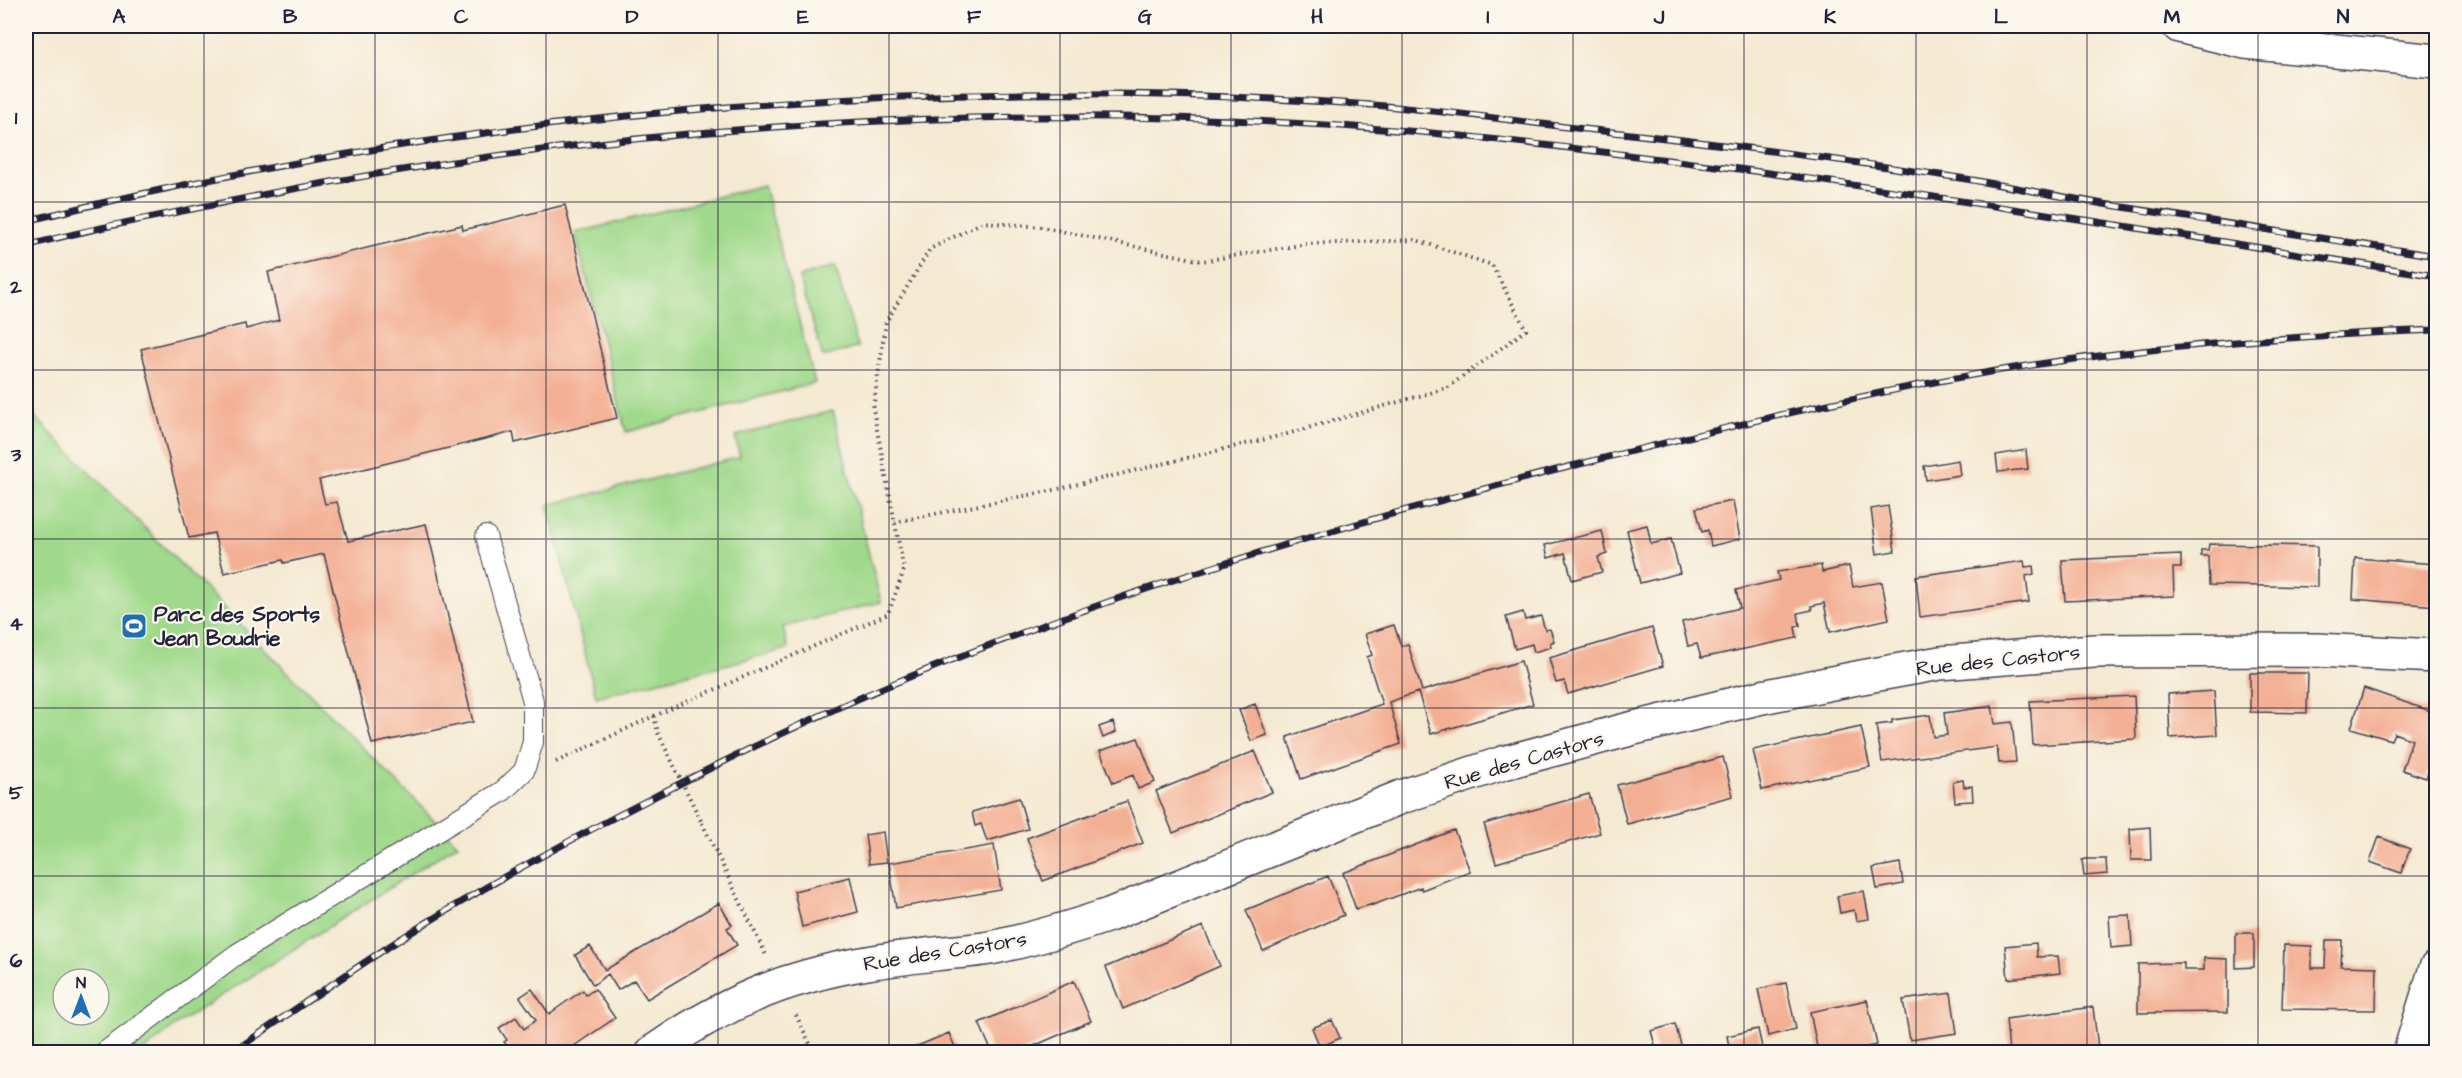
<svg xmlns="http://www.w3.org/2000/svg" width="2462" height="1078" font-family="'Architects Daughter',sans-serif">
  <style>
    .green { fill: #a0d98b; stroke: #617e63; stroke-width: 1.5; fill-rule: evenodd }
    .building { fill: #f3af93 }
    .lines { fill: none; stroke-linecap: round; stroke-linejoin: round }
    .lane-casing { stroke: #424052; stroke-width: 22 }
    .street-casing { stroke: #424052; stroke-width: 36 }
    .path { stroke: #424052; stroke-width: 4; stroke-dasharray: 1.5 4.5; stroke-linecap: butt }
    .lane { stroke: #fff; stroke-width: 20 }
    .street { stroke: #fff; stroke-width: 33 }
    .rail-casing { stroke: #22223b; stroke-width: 7 }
    .rail { stroke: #fbf7ec; stroke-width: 4.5; stroke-dasharray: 14; stroke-linecap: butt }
    .path-bridge { stroke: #424052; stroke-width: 4; stroke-dasharray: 1.5 4.5; stroke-linecap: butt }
    .grid { fill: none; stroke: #22223b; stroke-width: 1.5; stroke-opacity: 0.55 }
    .labels { text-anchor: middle; stroke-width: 4.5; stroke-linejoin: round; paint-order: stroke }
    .poi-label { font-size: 21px; font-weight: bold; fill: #22223b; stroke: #fbf7ec; text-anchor: start }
    .street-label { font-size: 21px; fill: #22223b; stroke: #fbf7ec }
    .neatline { fill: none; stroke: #22223b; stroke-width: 2 }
    .grid-label { font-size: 20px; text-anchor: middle; font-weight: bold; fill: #22223b }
  </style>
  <rect width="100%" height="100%" fill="#fbf7ec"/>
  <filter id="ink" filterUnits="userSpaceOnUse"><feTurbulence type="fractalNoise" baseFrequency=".0167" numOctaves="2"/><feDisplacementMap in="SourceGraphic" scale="12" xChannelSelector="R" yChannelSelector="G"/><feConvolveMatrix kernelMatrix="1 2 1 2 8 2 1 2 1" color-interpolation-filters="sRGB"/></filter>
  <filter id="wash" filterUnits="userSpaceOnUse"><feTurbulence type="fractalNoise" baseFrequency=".008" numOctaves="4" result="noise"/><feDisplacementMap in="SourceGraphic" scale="24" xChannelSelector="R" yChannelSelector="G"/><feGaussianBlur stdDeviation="1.35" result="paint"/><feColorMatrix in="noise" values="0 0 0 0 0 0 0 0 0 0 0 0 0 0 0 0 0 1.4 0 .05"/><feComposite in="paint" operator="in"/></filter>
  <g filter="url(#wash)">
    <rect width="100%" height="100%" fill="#f4e9d1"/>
    <path class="green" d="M764 185 815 383 626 432 575 233Z
      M835 266 858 347 823 357 799 277Z
      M26 408 458 844 177 1024 143 1052H26ZM63 979H99V1015H63Z
      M833 411 881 602 783 627 788 649 596 697 548 505 740 457 735 436Z"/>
    <g id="blocks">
      <path class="building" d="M565 205 617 418 515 443 513 432 319 480 325 504 337 502 348 541 426 524 473 722 372 744 324 554 284 563 283 560 224 573 214 533 189 538 141 349 245 324 246 329 279 320 268 272 462 225 463 230Z
        M2026 450 2028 469 1998 472 1996 455Z
        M1958 460 1960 475 1926 480 1924 466Z
        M1733 501 1740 539 1711 546 1708 530 1702 532 1696 508Z
        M1888 506 1895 551 1877 554 1871 509Z
        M1647 525 1651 544 1671 539 1680 573 1640 583 1627 530Z
        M1602 531 1607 554 1598 557 1602 572 1572 580 1565 553 1548 558 1545 545Z
        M2209 544 2317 546V587L2209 585 2208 556H2201V550H2208Z
        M2181 555V568H2173L2174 596 2065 601 2062 560Z
        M2355 558 2436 564V606L2353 599Z
        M2024 561 2025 567 2033 566 2034 574 2026 576 2029 602 1920 617 1916 576Z
        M1821 565 1822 572 1849 566 1853 587 1882 582 1889 619 1830 632 1824 603 1811 606 1812 610 1798 613 1800 626 1795 627 1797 638 1701 658 1697 644 1688 646 1682 622 1740 608 1736 590 1779 580 1777 572Z
        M1523 612 1525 620 1541 616 1545 630 1550 629 1554 641 1550 643 1551 647 1534 652 1532 644 1515 649 1506 617Z
        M1394 625 1401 646 1408 644 1422 691 1521 661 1533 704 1431 734 1418 692 1389 702 1401 744 1301 779 1287 737 1382 704 1367 657 1372 655 1365 634Z
        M1652 628 1663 666 1568 694 1564 681 1556 683 1549 658Z
        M2250 673H2308L2307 713 2250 712Z
        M2364 688 2436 713V753L2426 778 2402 770 2412 740 2394 733 2391 740 2351 728Z
        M2214 691 2217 735 2170 738 2168 694Z
        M2134 696 2136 739 2033 745 2030 701Z
        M1255 704 1267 735 1251 741 1239 710Z
        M1992 706 1995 724 2012 722 2016 762 1999 763 1997 747 1882 762 1876 725 1892 723V720L1930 715 1933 737 1947 735 1944 713Z
        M1113 722 1116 732 1103 738 1099 727Z
        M1861 727 1870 767 1762 790 1753 750Z
        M1138 738 1155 782 1138 789 1133 775 1113 783 1100 751Z
        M1255 751 1272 792 1173 833 1156 791Z
        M1723 757 1733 796 1627 824 1617 785Z
        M1963 780 1964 787 1972 786 1973 801 1955 802 1953 782Z
        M1589 794 1600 833 1496 863 1484 824Z
        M1019 798 1028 829 987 841 981 824 975 826 972 812Z
        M1127 801 1143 843 1043 881 1027 838Z
        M2150 827 2151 860H2131L2130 829Z
        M1454 830 1470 871 1422 890 1421 887 1373 905V904L1356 909 1343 873Z
        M883 832 887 862 869 864 865 835Z
        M2379 837 2410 849 2401 873 2370 862Z
        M994 845 1001 890 896 908 889 863Z
        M2086 859H2106L2107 874 2084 876 2082 860Z
        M1900 863 1903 884 1877 889 1873 868Z
        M1328 876 1344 915 1263 951 1246 910Z
        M850 877 858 912 802 927 794 891Z
        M1864 891 1869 919 1856 921 1854 910 1840 913 1837 896Z
        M719 903 732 925 727 928 737 945 647 999 634 980 618 990 608 974 593 985 575 955 590 946 605 970Z
        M2130 915 2132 946 2111 948 2109 916Z
        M1203 926 1220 966 1123 1009 1106 967Z
        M2236 933H2254V967L2236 968Z
        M2326 940H2342L2341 966 2377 967 2376 1010 2282 1009 2284 945 2312 946V968H2325Z
        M2036 943 2037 957 2058 956 2060 973 2008 979 2005 946Z
        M2204 958 2228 959V1012L2138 1013V964L2184 963V970H2204Z
        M1074 981 1091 1021 1020 1052H992L979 1023Z
        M1786 983 1796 1029 1768 1036 1758 989Z
        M532 989 549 1014 583 990 586 995 595 989 615 1018 565 1052H512L504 1042 507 1040 499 1028 516 1017 524 1029 536 1020 520 997Z
        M1951 993 1957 1033 1910 1040 1903 1000Z
        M1867 1000 1877 1045 1841 1052H1818L1810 1012Z
        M2093 1007 2098 1048 2009 1052 2006 1019Z
        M1332 1020 1340 1038 1320 1047 1312 1028Z
        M1675 1024 1683 1052H1657L1651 1031Z
        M1758 1029 1763 1051 1730 1052 1727 1036Z
        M949 1033 957 1052H903Z"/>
    </g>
  </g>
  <g filter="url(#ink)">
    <use href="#blocks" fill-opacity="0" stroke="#424052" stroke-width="1.5"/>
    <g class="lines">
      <g class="lane-casing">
        <path id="lane" d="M105 1052 237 954 503 791 524 771 533 742V701L486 536"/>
      </g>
      <g class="street-casing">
        <path id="street" d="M2179 26 2245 42 2436 61
          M653 1052C700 1019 753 991 809 976 850 964 893 959 935 954 953 952 972 951 990 948 1030 940 1070 928 1109 915L1401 797 1503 763 1630 729 1762 697 1862 677 1940 663 2094 651 2316 650 2436 656
          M2410 1052 2436 968"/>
      </g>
      <path class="path" d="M654 716 888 614 904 570 873 409 886 322 930 249 983 222 1042 227 1202 261 1307 244 1416 240 1492 265 1526 330 1447 388 1287 434 1054 490 895 522
        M556 762 654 716 658 733
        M702 823 766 955
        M796 1015 814 1052"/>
      <use href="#lane" class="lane"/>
      <use href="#street" class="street"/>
      <g class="rail-casing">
        <path id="rail" d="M26 221C464 112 920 72 1372 105 1437 110 1501 119 1566 127 1700 141 1833 158 1966 179 2014 187 2062 197 2110 205 2219 223 2328 239 2436 256
          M26 246C88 229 153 217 217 204 607 123 1010 98 1408 131 1514 140 1619 154 1724 167 1962 199 2199 238 2436 276
          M233 1052C288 1014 343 976 399 940 479 889 562 844 646 801 737 754 829 709 924 671 1135 585 1355 521 1576 465 1736 425 1897 384 2060 361 2185 344 2311 335 2436 330"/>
      </g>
      <use href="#rail" class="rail"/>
      <path class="path-bridge" d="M658 733 702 823"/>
    </g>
  </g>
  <path class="grid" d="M204 26V1052M375 26V1052M546 26V1052M718 26V1052M889 26V1052M1060 26V1052M1231 26V1052M1402 26V1052M1573 26V1052M1744 26V1052M1916 26V1052M2087 26V1052M2258 26V1052M26 202H2436M26 370H2436M26 539H2436M26 708H2436M26 876H2436"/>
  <defs>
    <g id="stadium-square" transform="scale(1.35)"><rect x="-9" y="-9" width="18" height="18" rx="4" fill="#1f6fb2" stroke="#fbf7ec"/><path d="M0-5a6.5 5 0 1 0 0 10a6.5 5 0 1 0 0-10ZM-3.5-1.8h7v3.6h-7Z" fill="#fff"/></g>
  </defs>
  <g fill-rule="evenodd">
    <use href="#stadium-square" x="134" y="626"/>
  </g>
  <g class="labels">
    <g class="poi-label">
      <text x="154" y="621">Parc des Sports<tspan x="154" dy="24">Jean Boudrie</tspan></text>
    </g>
    <g class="street-label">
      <text transform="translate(1998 660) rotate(-6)" y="7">Rue des Castors</text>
      <text transform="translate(1524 760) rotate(-16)" y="7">Rue des Castors</text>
      <text transform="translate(945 951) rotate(-9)" y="7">Rue des Castors</text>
    </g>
  </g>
  <rect width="2462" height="1078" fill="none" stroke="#fbf7ec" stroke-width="66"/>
  <g transform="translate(81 997)"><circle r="28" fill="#fbf7ec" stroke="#a4a2a5" stroke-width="1.5"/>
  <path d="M0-4.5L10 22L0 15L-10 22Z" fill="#1f6fb2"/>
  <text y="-9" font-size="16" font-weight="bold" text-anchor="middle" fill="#22223b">N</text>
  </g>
  <rect x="33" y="33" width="2396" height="1012" class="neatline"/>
  <g class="grid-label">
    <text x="119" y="23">A</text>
    <text x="290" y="23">B</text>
    <text x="461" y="23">C</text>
    <text x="632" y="23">D</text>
    <text x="803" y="23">E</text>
    <text x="974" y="23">F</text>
    <text x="1145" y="23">G</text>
    <text x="1317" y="23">H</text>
    <text x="1488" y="23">I</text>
    <text x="1659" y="23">J</text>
    <text x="1830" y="23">K</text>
    <text x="2001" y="23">L</text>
    <text x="2172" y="23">M</text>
    <text x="2343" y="23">N</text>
    <text x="16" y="124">1</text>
    <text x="16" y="293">2</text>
    <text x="16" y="461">3</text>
    <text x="16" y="630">4</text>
    <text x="16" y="799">5</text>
    <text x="16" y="967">6</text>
  </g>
</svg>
